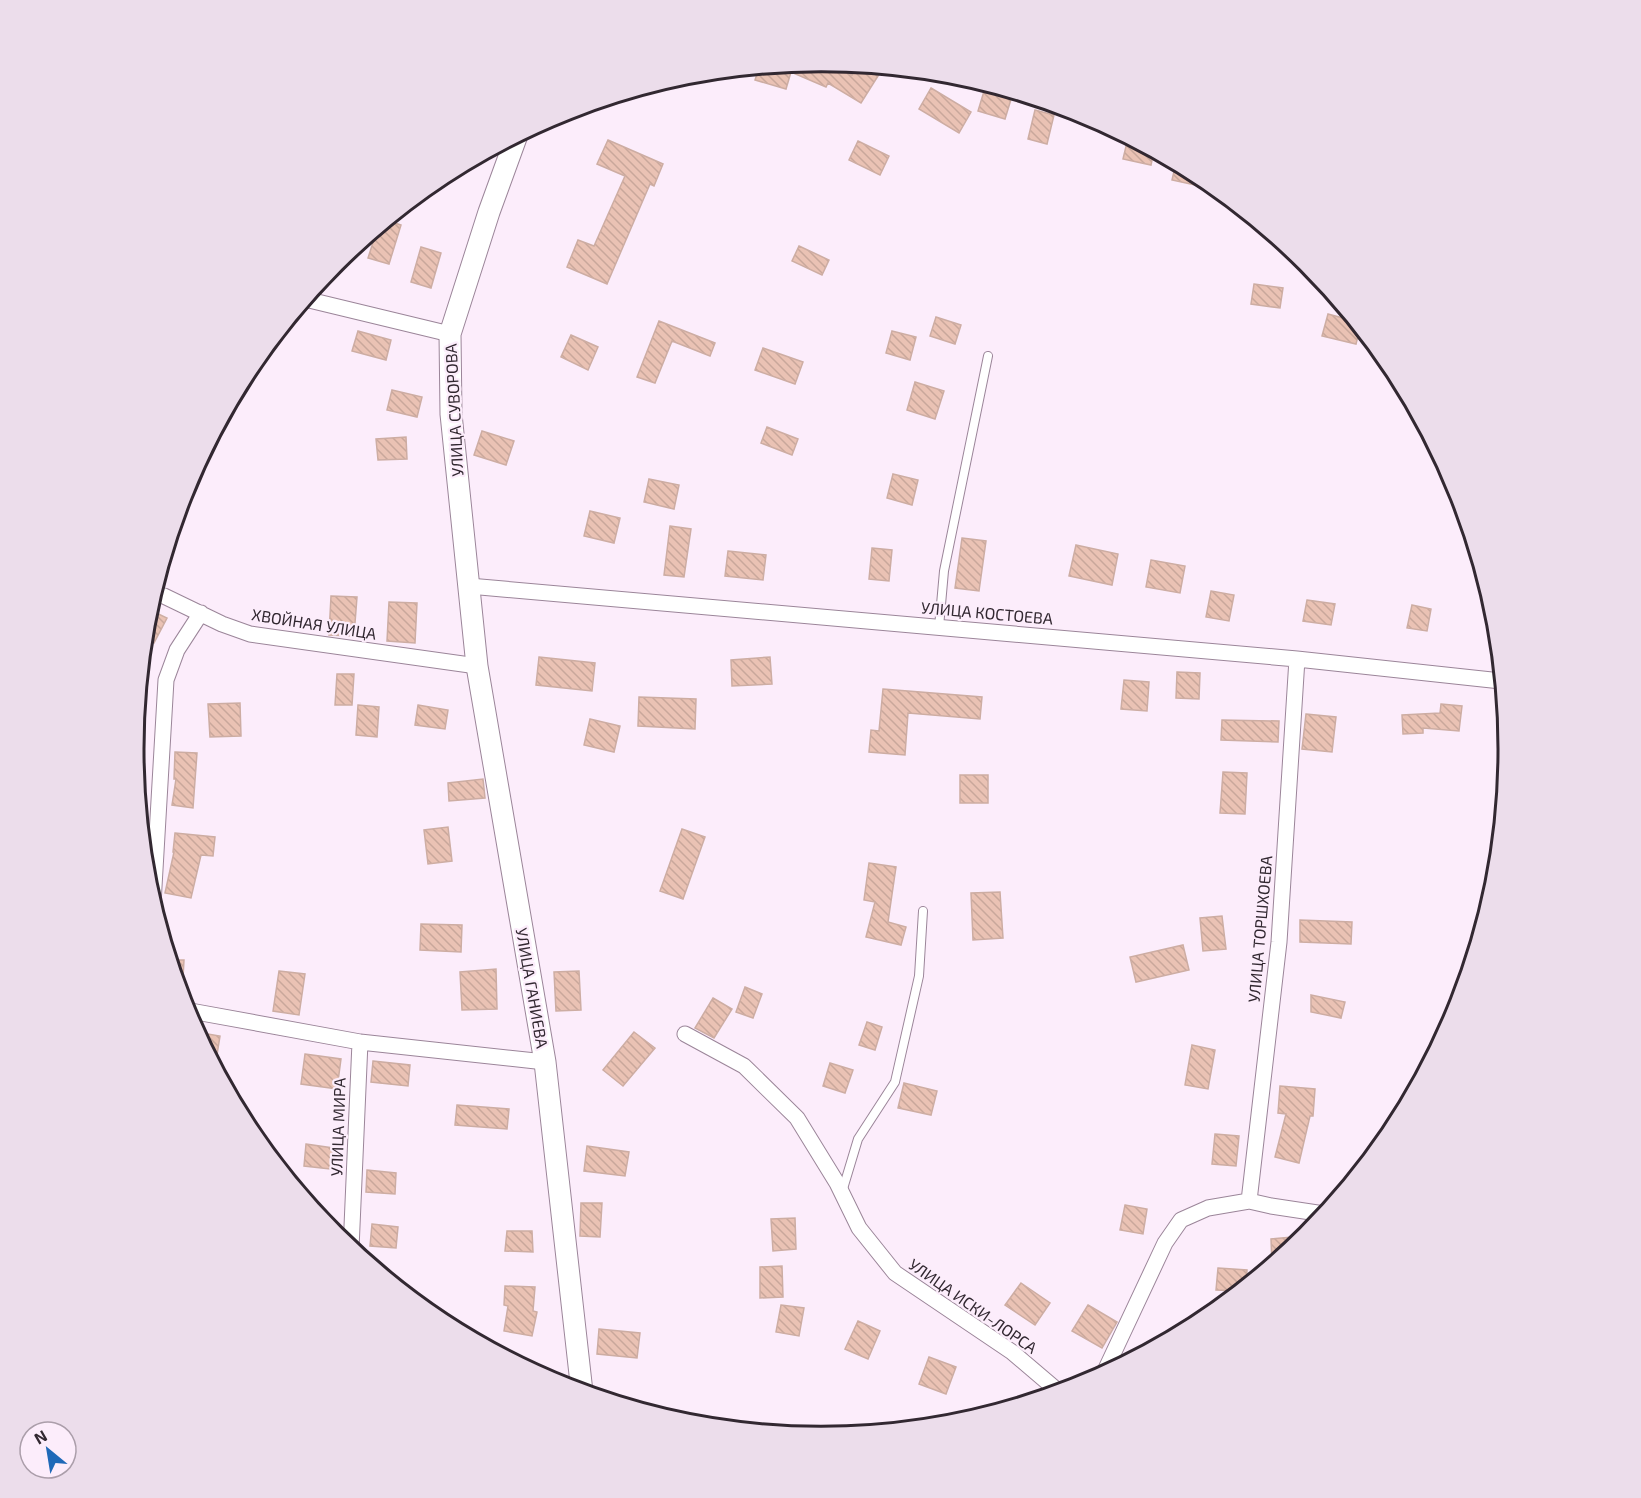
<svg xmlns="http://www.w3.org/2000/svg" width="1641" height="1498" font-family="'Exo 2',sans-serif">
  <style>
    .building { fill: url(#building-back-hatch); stroke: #cdada3; stroke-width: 1.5 }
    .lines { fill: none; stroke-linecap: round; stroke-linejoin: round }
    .lane-casing { stroke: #9b8599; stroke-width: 10 }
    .street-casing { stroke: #9b8599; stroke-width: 17 }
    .secondary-casing { stroke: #9b8599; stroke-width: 23 }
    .lane { stroke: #fff; stroke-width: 8 }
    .street { stroke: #fff; stroke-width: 15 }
    .secondary { stroke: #fff; stroke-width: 21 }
    .labels { text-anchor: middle; stroke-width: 4.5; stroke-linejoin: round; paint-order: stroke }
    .street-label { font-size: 16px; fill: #322831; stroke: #fcedfb }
    .rim { fill: none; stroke: #322831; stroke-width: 3 }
  </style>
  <defs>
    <pattern id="building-back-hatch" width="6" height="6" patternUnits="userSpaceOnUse" patternTransform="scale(1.5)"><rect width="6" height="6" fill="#eac2b4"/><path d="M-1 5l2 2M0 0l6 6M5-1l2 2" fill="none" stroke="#c9a79b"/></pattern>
  </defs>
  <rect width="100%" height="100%" fill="#fcedfb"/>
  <path class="building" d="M821 62 852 75 858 65 883 68 861 103 828 83 826 87 791 72 786 89 755 80 759 68Z
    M931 88 971 112 959 133 919 109Z
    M985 88 1012 96 1005 119 978 111Z
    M1035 110 1054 115 1047 144 1028 139Z
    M1128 138 1154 151 1151 165 1123 159Z
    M608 140 663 164 654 186 650 184 607 284 567 267 578 240 594 246 625 176 597 164Z
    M858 141 889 156 880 175 849 160Z
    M1176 163 1203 178 1218 190 1172 180Z
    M386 220 401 225 389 264 368 258 378 227Z
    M799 246 829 260 822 275 792 261Z
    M421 247 441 253 431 288 411 282Z
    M1254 284 1283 288 1280 308 1251 304Z
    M1328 314 1354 321 1360 328 1356 344 1322 336Z
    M936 317 961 325 955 344 930 336Z
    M659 321 715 343 710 356 672 341 655 383 637 377Z
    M358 331 391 340 386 360 352 351Z
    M892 331 916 337 910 360 886 353Z
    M571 335 598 347 588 370 561 357Z
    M763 348 803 362 795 384 755 370Z
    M915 382 944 391 935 419 907 410Z
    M392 390 422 397 417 417 387 410Z
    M767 427 798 439 792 455 761 443Z
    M482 431 514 441 506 465 474 455Z
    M406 437 407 459 378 460 376 439Z
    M893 474 918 480 912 505 887 498Z
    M649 479 679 485 674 509 644 502Z
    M590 511 620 518 614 543 584 536Z
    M670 526 691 529 684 577 664 575Z
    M962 538 986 541 979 591 955 588Z
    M1076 545 1118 554 1112 585 1069 576Z
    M872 548 892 550 889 581 869 579Z
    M728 551 766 555 763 580 725 576Z
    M1151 560 1185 566 1180 593 1146 587Z
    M1211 591 1234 595 1229 621 1206 617Z
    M331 596 357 597 354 636 329 635Z
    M1307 600 1335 604 1331 625 1303 621Z
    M389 602 417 603 415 643 387 641Z
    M1412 605 1431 609 1427 631 1407 628Z
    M148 609 167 618 154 643 144 637Z
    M539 657 595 663 592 691 536 685Z
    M770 657 772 684 732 686 731 660Z
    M1177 672 1200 673 1199 699 1176 698Z
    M337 674H354L352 705H335Z
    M1124 680 1149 682 1147 711 1121 709Z
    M883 689 982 697 980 719 908 713 905 755 869 752 871 730 879 731Z
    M639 697 696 699 695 729 638 726Z
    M240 703 241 736 210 737 208 704Z
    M1441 704 1462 706 1459 731 1423 728V733L1403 734 1402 715 1440 713Z
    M358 705 379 707 377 737 356 735Z
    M418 705 448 710 445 729 415 725Z
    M1306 714 1336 717 1332 752 1302 749Z
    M590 719 620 726 614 752 584 745Z
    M1222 720 1279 721 1278 742 1221 740Z
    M175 752 197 753 193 808 172 805 176 779H174Z
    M1223 772 1247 773 1245 814 1220 813Z
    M960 775H988V803H960Z
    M483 779 485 798 449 801 448 783Z
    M448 827 452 861 428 864 424 830Z
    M682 829 705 837 683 899 660 891Z
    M175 833 215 837 213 856 201 855 191 898 165 893 174 852H173Z
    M869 863 896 867 888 922 906 927 901 945 866 937 875 902 864 900Z
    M1000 892 1003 938 973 940 971 893Z
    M1222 916 1226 949 1203 951 1200 918Z
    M1300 920 1352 922 1351 944 1300 942Z
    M421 924 462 925 461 952 420 950Z
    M1183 945 1189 970 1136 982 1130 957Z
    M169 960H184L182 995H180Z
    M496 969 497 1009 462 1010 460 972Z
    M279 971 305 974 299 1015 273 1011Z
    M579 971 581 1010 556 1011 554 972Z
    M745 987 762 994 753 1018 736 1012Z
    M1311 995 1345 1002 1341 1018 1311 1012Z
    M713 998 732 1009 714 1038 695 1028Z
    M867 1022 882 1027 875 1050 859 1045Z
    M196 1032 220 1036 215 1067 198 1036Z
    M634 1032 655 1048 623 1086 603 1070Z
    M1192 1045 1215 1050 1208 1089 1185 1085Z
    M305 1054 341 1059 337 1089 301 1084Z
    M373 1061 410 1065 408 1086 371 1082Z
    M830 1063 853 1070 845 1093 823 1086Z
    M904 1083 937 1091 931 1115 898 1108Z
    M1280 1086 1315 1089 1313 1116H1310L1299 1163 1275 1157 1286 1114 1278 1113Z
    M457 1105 509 1109 507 1129 455 1125Z
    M1215 1134 1239 1136 1236 1166 1212 1164Z
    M306 1144 333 1148 330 1169 304 1166Z
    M587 1146 629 1152 625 1176 584 1171Z
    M367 1170 396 1173 395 1194 366 1192Z
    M581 1203H602L600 1237 580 1236Z
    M1125 1205 1147 1209 1143 1234 1120 1230Z
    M795 1218 796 1249 773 1251 771 1219Z
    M372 1224 398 1227 396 1248 370 1246Z
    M507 1231H532L533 1252 505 1251Z
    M1292 1237 1293 1246 1272 1263 1271 1239Z
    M782 1266 783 1297 760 1298V1267Z
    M1218 1268 1247 1270 1246 1285 1238 1291 1216 1290Z
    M1021 1283 1050 1303 1035 1325 1005 1305Z
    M505 1286 535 1287 533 1311 537 1312 532 1336 504 1331 508 1306 504 1305Z
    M781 1305 804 1308 799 1336 776 1332Z
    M1088 1305 1117 1322 1102 1348 1072 1331Z
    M858 1321 880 1331 868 1359 845 1349Z
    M599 1329 640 1333 637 1358 597 1354Z
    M929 1357 956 1367 946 1394 919 1384Z"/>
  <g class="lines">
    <g class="lane-casing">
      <path id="lane" d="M939 627 944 571 988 356
        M842 1192 858 1139 895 1082 919 976 923 911"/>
    </g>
    <g class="street-casing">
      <path id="street" d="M305 299 450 334
        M469 586 1297 659 1501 681
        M153 594 164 596 222 624 250 634 477 666
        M153 904 166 680 177 650 201 613
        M185 1010 360 1042 545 1062
        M685 1034 744 1066 797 1118 837 1183 859 1228 895 1273 1012 1352 1059 1392
        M1249 1201 1279 942 1297 659
        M351 1249 360 1042
        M1104 1373 1165 1243 1181 1220 1208 1208 1249 1201 1271 1206 1324 1214"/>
    </g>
    <g class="secondary-casing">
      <path id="secondary" d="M517 135 489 212 450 334 451 414 477 666 545 1062 582 1392"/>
    </g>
    <use href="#lane" class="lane"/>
    <use href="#street" class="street"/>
    <use href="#secondary" class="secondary"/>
  </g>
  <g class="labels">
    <g class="street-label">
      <text transform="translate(454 410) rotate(-93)" y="6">УЛИЦА СУВОРОВА</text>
      <text transform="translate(987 613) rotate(5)" y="6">УЛИЦА КОСТОЕВА</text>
      <text transform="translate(314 624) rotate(9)" y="6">ХВОЙНАЯ УЛИЦА</text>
      <text transform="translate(1260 929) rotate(-85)" y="6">УЛИЦА ТОРШХОЕВА</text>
      <text transform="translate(532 988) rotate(80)" y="6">УЛИЦА ГАНИЕВА</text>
      <text transform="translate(338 1127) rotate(-88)" y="6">УЛИЦА МИРА</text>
      <text transform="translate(973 1306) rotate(35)" y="6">УЛИЦА ИСКИ-ЛОРСА</text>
    </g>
  </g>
  <path d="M0 0H1641V1498H0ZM144 749a677 677 0 1 1 1354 0a677 677 0 1 1-1354 0Z" fill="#ecddeb" fill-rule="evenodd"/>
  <path class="rim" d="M144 749a677 677 0 1 1 1354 0a677 677 0 1 1-1354 0Z"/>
  <g transform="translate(48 1450) rotate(330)"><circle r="28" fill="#fcedfb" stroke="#ab9eaa" stroke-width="1.5"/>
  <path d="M0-4.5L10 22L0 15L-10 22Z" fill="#1f69b8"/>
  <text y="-9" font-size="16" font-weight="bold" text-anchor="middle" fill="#322831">N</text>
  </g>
</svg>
